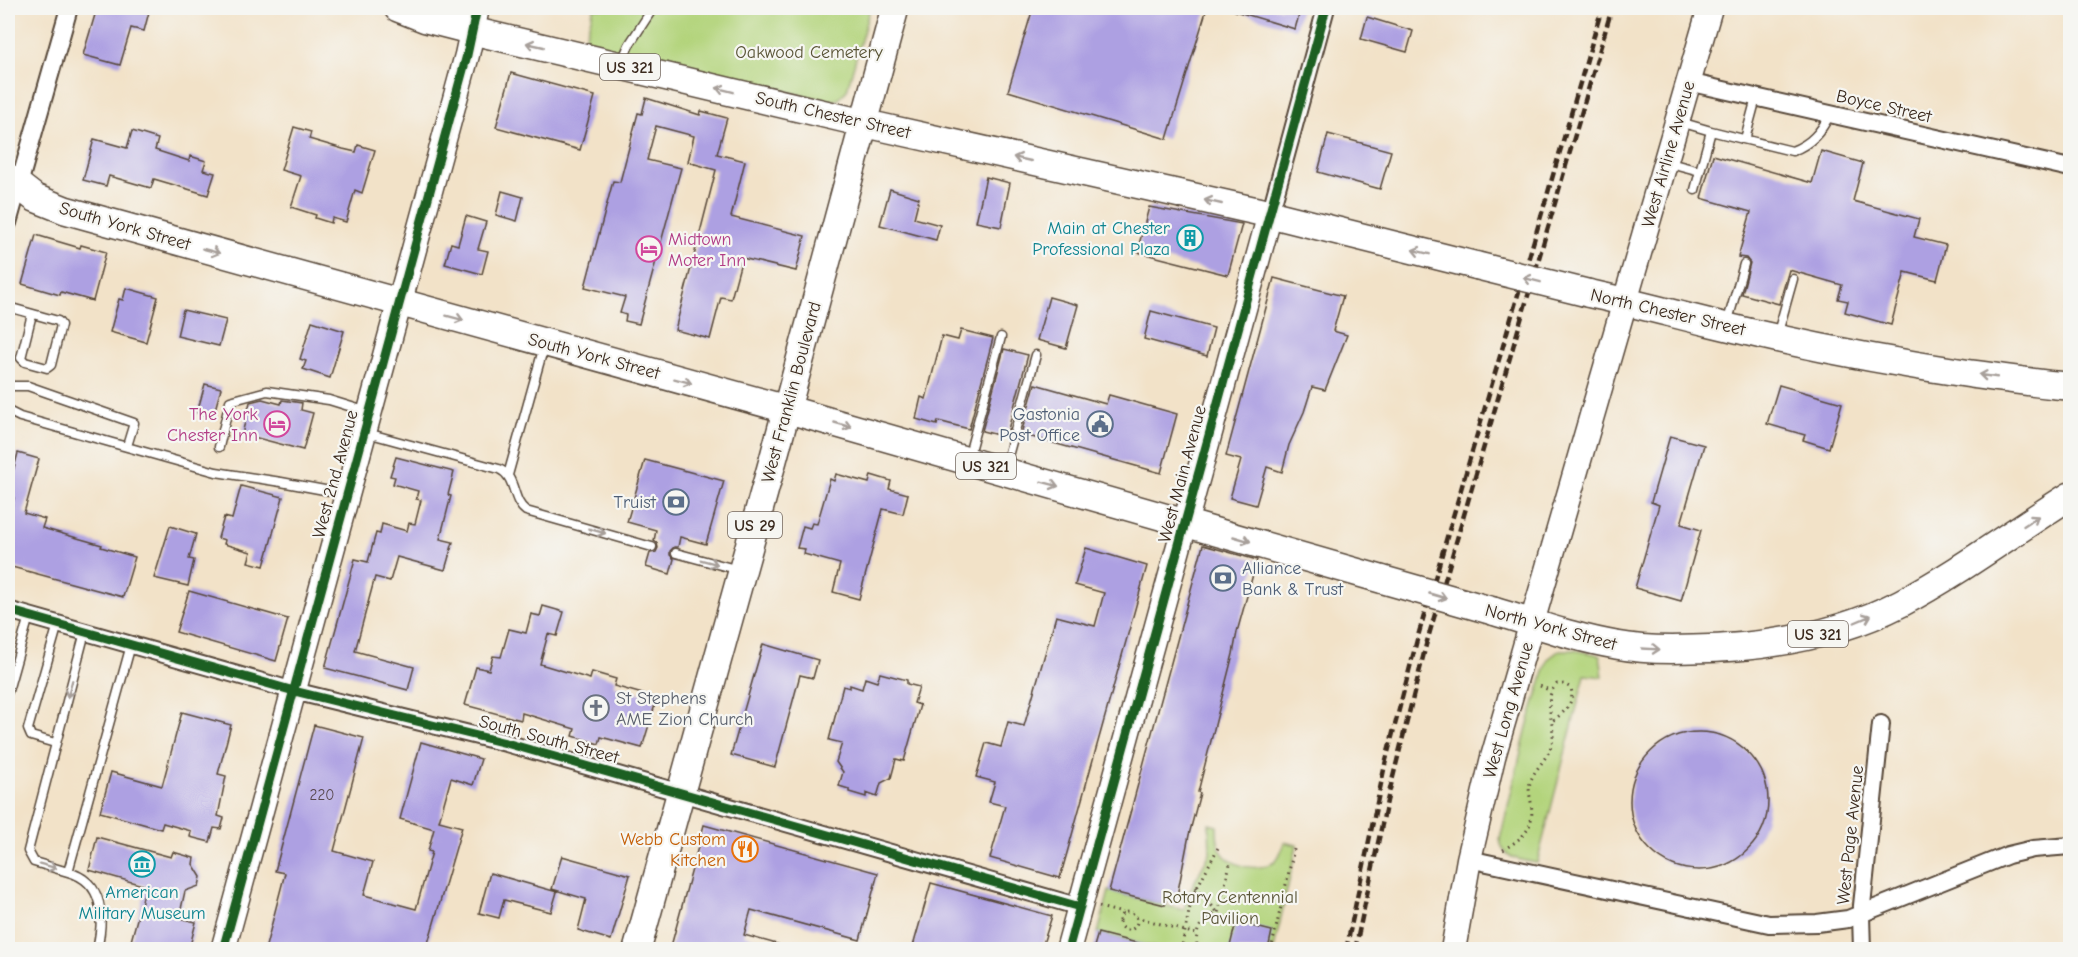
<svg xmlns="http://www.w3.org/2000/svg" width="2078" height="957" font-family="'Comic Neue',sans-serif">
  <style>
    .green { fill: #b3d47c; stroke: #777f4d; stroke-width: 1.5 }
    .building { fill: #ada0e2 }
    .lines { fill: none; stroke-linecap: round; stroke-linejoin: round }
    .lane-casing { stroke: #564638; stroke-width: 11 }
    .street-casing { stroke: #564638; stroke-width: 20 }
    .secondary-casing { stroke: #564638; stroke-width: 27 }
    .primary-casing { stroke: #564638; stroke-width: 30 }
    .path { stroke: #564638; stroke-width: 3; stroke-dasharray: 1.5 4.5; stroke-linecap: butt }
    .lane { stroke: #fff; stroke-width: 8 }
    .street { stroke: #fff; stroke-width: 16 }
    .secondary { stroke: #fff; stroke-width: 24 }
    .primary { stroke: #fff; stroke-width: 27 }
    .rail { stroke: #3b2a1e; stroke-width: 4.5; stroke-dasharray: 9 4.5; stroke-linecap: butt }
    .primary-bridge-casing { stroke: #564638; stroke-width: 30; stroke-linecap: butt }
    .primary-bridge { stroke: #fff; stroke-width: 27 }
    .cycleway-casing { stroke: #f6f6f2; stroke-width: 13 }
    .cycleway { stroke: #1b5e20; stroke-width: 9 }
    .oneway { stroke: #a79f9a }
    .labels { text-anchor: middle; stroke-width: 4.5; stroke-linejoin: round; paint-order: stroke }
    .number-label { font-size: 15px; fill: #58484f }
    .shield { fill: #f6f6f2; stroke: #73675e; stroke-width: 1.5 }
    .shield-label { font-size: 16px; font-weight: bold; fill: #3b2a1e }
    .park-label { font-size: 18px; fill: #595436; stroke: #f6f6f2 }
    .street-label { font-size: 18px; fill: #3b2a1e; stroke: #f6f6f2 }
    .culture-label { font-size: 18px; fill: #0d838f; stroke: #f6f6f2; text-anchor: end }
    .hotel-label { font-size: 18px; fill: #b23c85; stroke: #f6f6f2; text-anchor: start }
    .service-label { font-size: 18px; fill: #4e5e75; stroke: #f6f6f2; text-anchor: end }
    .worship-label { font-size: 18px; fill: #5b616d; stroke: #f6f6f2; text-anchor: start }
    .food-label { font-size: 18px; fill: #c56008; stroke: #f6f6f2; text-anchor: end }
  </style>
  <rect width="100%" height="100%" fill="#f6f6f2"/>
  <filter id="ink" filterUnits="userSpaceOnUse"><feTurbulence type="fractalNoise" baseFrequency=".0167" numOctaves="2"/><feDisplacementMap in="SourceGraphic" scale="12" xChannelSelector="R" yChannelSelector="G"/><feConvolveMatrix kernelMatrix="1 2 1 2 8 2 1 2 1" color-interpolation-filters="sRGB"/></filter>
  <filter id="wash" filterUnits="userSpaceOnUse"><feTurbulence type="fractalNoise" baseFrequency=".008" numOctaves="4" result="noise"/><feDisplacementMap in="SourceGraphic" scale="24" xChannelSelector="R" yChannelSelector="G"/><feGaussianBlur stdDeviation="1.35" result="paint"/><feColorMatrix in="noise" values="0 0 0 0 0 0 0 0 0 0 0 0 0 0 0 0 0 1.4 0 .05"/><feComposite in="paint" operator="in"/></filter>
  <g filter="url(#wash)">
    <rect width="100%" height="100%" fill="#f2e2c8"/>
    <path class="green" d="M594 8H870L847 90 839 99 828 101 583 44Z
      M1560 650H1574L1600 655 1603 677 1585 675 1537 863C1520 860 1502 859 1500 839L1527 727 1548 659Z
      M1209 824 1217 826C1217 837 1217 849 1226 857 1240 869 1267 873 1279 856 1281 852 1283 846 1284 842L1297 845 1274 949H1160L1098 933 1109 891 1184 910 1188 894 1210 853Z"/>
    <g id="blocks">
      <path class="building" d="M97 8H150L144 31 131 28 120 65 83 55Z
        M1033 8H1207L1167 139 1008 91Z
        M1236 8H1301L1295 29 1235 11Z
        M1367 17 1413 31 1407 52 1361 39Z
        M511 73 595 96 580 150 496 127Z
        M646 98 700 115 701 111 727 118 717 154 745 161 731 217 805 236 796 271 742 258 731 299 721 297 710 339 675 330 716 170 688 162 694 136 656 126 647 160 681 168 639 324 625 321 626 315 620 313 625 297 585 287 613 181 620 182 638 113 642 114Z
        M294 127 311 132 309 139 343 149 356 152 358 145 375 150 362 193 355 190 346 222 332 218 331 223 315 218 316 215 291 207 301 176 281 170Z
        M132 131 158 139 155 150 189 161 190 156 206 161 203 170 215 173 208 195 154 179 151 188 109 176 106 186 83 180 94 139 127 148Z
        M1328 134 1391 151 1380 189 1318 172Z
        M1821 151 1863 163 1853 201 1919 219 1914 237 1946 245 1937 280 1905 272 1891 325 1845 312 1848 301 1838 299 1842 285 1789 270 1779 304 1742 294 1750 263 1746 258 1738 257 1751 212 1701 198 1713 155 1812 183Z
        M986 177 1010 183 1001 227 976 222Z
        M890 189 919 198 914 218 940 225 936 240 880 225Z
        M502 191 523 197 517 221 496 215Z
        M1149 207 1242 224 1228 275 1137 252Z
        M466 216 486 222 478 249 488 251 482 274 445 264 451 243 458 245Z
        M36 235 80 248 81 245 106 252 93 301 61 292 60 295 22 284Z
        M1274 278 1343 296 1333 331 1347 335 1325 390 1312 387 1304 412 1289 445 1282 472 1267 467 1256 505 1230 498 1241 460 1226 456Z
        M126 288 158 297 146 342 110 332 119 299 123 300Z
        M1049 297 1078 305 1066 348 1037 340Z
        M183 310 226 320 219 346 177 336Z
        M1151 311 1214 328 1207 356 1144 339Z
        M312 321 344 331 330 378 303 369 306 361 300 359Z
        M961 330 993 338 969 429 938 421 937 425 916 419 921 397 926 399 942 336 958 340Z
        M1004 349 1028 355 1006 437 982 431Z
        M205 384 221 388 213 417 197 413Z
        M1035 384 1106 404 1109 395 1177 414 1161 473 1021 434Z
        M1779 385 1842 403 1829 448 1803 440 1805 435 1767 424Z
        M262 399 281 404 282 400 302 403 301 410 313 413 303 450 242 434 250 402Z
        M1670 436 1704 445 1681 524 1701 530 1681 601 1635 588 1659 505 1651 502Z
        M18 453 39 459 24 513 45 519 42 528 102 545 101 547 135 557 123 597 8 566V522L14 498 8 496V490Z
        M396 457 454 472 448 495 451 496 440 539 453 542 445 570 397 557 390 581 375 577 355 651 414 667 408 690 325 668 355 559 368 562 376 533 380 534 382 524 407 531 409 523 415 524 421 500 416 499 418 491 393 484 395 477 390 476Z
        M645 460 724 481 706 544 680 537 678 547H674L670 551V555L674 559 670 574 646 567 650 553 656 552 658 548 657 543 654 541 656 530 627 522Z
        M836 474 869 483 871 475 891 481 889 489 908 494 903 514 883 509 859 599 833 592 840 564 804 554 805 549 797 548 803 526 810 528 812 523 817 524 830 479 834 481Z
        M241 486 283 497 264 566 248 562 251 552 224 544 225 540 218 538 224 517 232 519Z
        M170 526 196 534 189 559 194 560 188 586 154 578Z
        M1203 545 1257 560 1237 632 1233 654 1198 792 1200 793 1189 835 1177 896 1167 894 1165 905 1109 891Z
        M1086 548 1147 566 1060 878 990 858 1005 806 989 802 995 782 976 777 986 743 1001 747 1008 722 1024 726 1056 616 1095 626 1104 593 1075 585Z
        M189 591 288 619 276 661 176 632Z
        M543 606 564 612 557 636 548 634 540 664 590 679 592 672 616 679 614 686 657 698 642 748 601 737 599 744 573 736 575 729 522 713 521 720 465 705 476 667 489 670 493 656 501 657 509 629 526 633 531 614 540 616Z
        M763 644 818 660 813 678 800 675 775 767 731 755Z
        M880 673 907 680V684L919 687 914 703 920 705 904 761 896 759 891 778 881 783 877 797 866 793V797L849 792V789L839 786 843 772 836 762 842 743 829 740 843 686 850 688V685L862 689 865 678 877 682Z
        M182 712 231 725 218 774 226 776 218 816 224 818 221 829 214 828 210 842 190 837 191 831 163 823 161 829 100 812 111 772 162 786Z
        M314 725 364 738 334 851 373 862 364 895 416 909 432 852 428 851 434 829 400 819 421 742 481 759 473 785 451 778 439 821 462 827 426 950H265L285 873 275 871Z
        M1630 801a69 69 0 1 1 138 0a69 69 0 1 1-138 0Z
        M704 825 878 873 860 940 751 910 744 935 784 946 783 950H670Z
        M97 837 171 857 173 852 194 858 193 864 201 877 199 886 185 891 179 918 196 922 189 950H162L131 941 146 886 89 870Z
        M562 856 630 875 611 940 578 930 586 899 552 889Z
        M490 873 557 892 551 912 504 900 499 918 479 913Z
        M931 883 1052 916 1041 950H912Z
        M1236 922 1272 931 1268 950H1229Z
        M1098 933 1145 945 1144 950H1093Z"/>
    </g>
  </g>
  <g filter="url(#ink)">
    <use href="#blocks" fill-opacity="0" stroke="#564638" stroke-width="1.5"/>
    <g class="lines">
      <g class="lane-casing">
        <path id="lane" d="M622 61 629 45 653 8
          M1680 122 1711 131
          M1745 139 1756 98
          M1666 162 1700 171 1711 131 1792 151C1811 144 1821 132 1830 114
          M1695 190 1700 171
          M8 307 58 321 61 325 51 365 47 368 25 362 21 358 32 314
          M1727 324 1744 264
          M1777 336 1793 279
          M8 386H28L134 423 127 446
          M8 411 20 417 216 472 281 482 346 494
          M367 433 499 469C517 477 511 500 526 511L652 547
          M219 447 230 401 267 391 329 400 368 412
          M968 458 1001 337
          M1005 467 1036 355
          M508 475 544 346
          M676 553 739 570
          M8 691 29 616
          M55 743 31 736 28 729 58 624
          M68 872 34 862 28 851 85 632
          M97 950C104 918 105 882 68 872L131 645"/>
      </g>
      <g class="street-casing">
        <path id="street" d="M1688 82 2070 168
          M1270 214 1326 8
          M8 223 69 8
          M8 610 294 691 506 743 1080 907
          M1469 859 1769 924 1817 923 1848 919 2008 855 2033 849 2070 846
          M1862 950 1861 915 1881 724"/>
      </g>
      <g class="secondary-casing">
        <path id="secondary" d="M223 950 467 55 477 8
          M1068 950 1270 214
          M1453 950 1469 859 1493 757 1710 8"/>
      </g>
      <g class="primary-casing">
        <path id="primary" d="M398 8 426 19 473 31 863 123 1270 214 1478 266
          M8 177 35 198 65 210 786 409 1384 580
          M1587 293C1629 302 1670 313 1711 323 1796 344 1884 361 1971 374 2004 378 2037 384 2070 386
          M1493 611C1534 623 1574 638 1616 645 1642 650 1668 650 1693 649 1765 648 1837 636 1901 603 1960 572 2014 531 2070 496
          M637 950 773 460 895 8"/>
      </g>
      <path class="path" d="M1540 686 1551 691
        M1503 850C1524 837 1535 829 1531 802 1530 796 1528 789 1530 783 1535 766 1550 759 1553 738 1554 721 1542 698 1557 684H1564L1571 688C1575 703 1564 713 1552 721
        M1196 887 1218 913
        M1221 901C1242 891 1261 891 1282 903
        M1099 907 1123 913
        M1119 921a9 9 0 1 1 18 0a9 9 0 1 1-18 0Z
        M1136 917 1196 934
        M1181 950 1192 897 1219 846
        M1198 950C1193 932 1201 918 1218 913L1231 860
        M1271 950 1295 845"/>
      <use href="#lane" class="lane"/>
      <use href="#street" class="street"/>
      <use href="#secondary" class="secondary"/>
      <use href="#primary" class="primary"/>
      <path class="rail" d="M1346 950 1386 760 1418 636 1602 8
        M1355 950 1387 801 1426 645 1612 8"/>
      <g class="primary-bridge-casing">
        <path id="primary-bridge" d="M1478 266 1587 293
          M1384 580 1493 611"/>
      </g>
      <use href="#primary-bridge" class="primary-bridge"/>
      <g class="cycleway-casing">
        <path id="cycleway" d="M8 610 294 691 506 743 1080 907
          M223 950 467 55 477 8
          M1068 950 1326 8"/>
      </g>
      <use href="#cycleway" class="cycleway"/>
    </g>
    <defs><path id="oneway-shaft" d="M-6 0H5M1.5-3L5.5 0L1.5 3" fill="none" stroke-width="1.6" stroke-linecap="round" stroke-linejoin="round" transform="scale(1.5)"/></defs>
    <g class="oneway">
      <use href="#oneway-shaft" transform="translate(535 45) rotate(-167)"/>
      <use href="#oneway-shaft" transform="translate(725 90) rotate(-166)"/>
      <use href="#oneway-shaft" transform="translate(1022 159) rotate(-167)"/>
      <use href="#oneway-shaft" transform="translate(1213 202) rotate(-167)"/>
      <use href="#oneway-shaft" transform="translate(211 251) rotate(15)"/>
      <use href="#oneway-shaft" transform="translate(1421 252) rotate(-166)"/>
      <use href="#oneway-shaft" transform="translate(1532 280) rotate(-166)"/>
      <use href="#oneway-shaft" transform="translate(455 318) rotate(15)"/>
      <use href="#oneway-shaft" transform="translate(1988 376) rotate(-172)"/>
      <use href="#oneway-shaft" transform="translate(683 381) rotate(15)"/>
      <use href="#oneway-shaft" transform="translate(843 425) rotate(16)"/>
      <use href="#oneway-shaft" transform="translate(1050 484) rotate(15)"/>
      <use href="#oneway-shaft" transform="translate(2031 521) rotate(-33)"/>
      <use href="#oneway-shaft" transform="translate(597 531) rotate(16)"/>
      <use href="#oneway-shaft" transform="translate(1242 539) rotate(16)"/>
      <use href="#oneway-shaft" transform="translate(709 562) rotate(15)"/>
      <use href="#oneway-shaft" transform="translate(1438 596) rotate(16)"/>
      <use href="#oneway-shaft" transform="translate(1863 619) rotate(-23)"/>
      <use href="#oneway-shaft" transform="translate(1651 649) rotate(3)"/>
      <use href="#oneway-shaft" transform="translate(70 689) rotate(105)"/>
      <use href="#oneway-shaft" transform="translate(48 866) rotate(15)"/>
    </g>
  </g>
  <defs>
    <g id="building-ring" transform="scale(1.35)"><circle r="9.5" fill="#f6f6f2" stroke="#0f9aa8" stroke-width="1.5"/><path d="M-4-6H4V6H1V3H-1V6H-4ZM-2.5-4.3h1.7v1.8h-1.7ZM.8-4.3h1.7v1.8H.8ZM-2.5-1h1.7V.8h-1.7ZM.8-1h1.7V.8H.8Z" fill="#0f9aa8"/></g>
    <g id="hotel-ring" transform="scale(1.35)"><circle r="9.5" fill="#f6f6f2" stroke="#d1479c" stroke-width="1.5"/><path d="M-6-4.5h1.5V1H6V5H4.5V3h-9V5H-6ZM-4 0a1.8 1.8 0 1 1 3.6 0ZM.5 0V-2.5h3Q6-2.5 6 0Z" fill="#d1479c"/></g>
    <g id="civic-ring" transform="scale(1.35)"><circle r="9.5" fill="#f6f6f2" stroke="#5c6f8a" stroke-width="1.5"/><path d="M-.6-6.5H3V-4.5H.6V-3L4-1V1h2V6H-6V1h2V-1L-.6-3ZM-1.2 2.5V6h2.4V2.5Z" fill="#5c6f8a"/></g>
    <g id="bank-ring" transform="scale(1.35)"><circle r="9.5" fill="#f6f6f2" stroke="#5c6f8a" stroke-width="1.5"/><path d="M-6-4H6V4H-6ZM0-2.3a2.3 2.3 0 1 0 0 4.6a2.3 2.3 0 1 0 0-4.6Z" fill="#5c6f8a"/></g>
    <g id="church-ring" transform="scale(1.35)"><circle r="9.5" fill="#f6f6f2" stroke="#6b7280" stroke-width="1.5"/><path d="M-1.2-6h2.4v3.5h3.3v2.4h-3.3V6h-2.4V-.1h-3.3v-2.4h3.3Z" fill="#6b7280"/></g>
    <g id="restaurant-ring" transform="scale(1.35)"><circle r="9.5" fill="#f6f6f2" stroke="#e8710a" stroke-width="1.5"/><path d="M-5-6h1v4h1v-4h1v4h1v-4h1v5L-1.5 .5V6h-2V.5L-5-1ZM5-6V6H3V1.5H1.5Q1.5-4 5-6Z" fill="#e8710a"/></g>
    <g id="museum-ring" transform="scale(1.35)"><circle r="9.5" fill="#f6f6f2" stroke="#0f9aa8" stroke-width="1.5"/><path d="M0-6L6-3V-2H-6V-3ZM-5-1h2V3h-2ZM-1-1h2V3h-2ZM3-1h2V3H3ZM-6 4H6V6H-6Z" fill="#0f9aa8"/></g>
  </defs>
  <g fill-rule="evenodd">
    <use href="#building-ring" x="1190" y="238"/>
    <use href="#hotel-ring" x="649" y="249"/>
    <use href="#hotel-ring" x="277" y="424"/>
    <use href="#civic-ring" x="1100" y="424"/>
    <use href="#bank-ring" x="676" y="502"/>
    <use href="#bank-ring" x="1223" y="578"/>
    <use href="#church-ring" x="596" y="708"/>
    <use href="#restaurant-ring" x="745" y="849"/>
    <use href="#museum-ring" x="142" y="864"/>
  </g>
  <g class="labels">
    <g class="number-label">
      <text x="322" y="800">220</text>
    </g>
    <g class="shield">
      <rect x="600" y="54" width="60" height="26" rx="4.5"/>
      <rect x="956" y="453" width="60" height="26" rx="4.5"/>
      <rect x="728" y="512" width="54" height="26" rx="4.5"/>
      <rect x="1788" y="621" width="60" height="26" rx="4.5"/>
    </g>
    <g class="shield-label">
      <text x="630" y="73">US 321</text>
      <text x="986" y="472">US 321</text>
      <text x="755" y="531">US 29</text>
      <text x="1818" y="640">US 321</text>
    </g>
    <g class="park-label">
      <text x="809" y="58">Oakwood Cemetery</text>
      <text x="1230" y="903">Rotary Centennial<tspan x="1230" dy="21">Pavilion</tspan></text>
    </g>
    <g class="street-label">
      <text transform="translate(1884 106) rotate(13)" y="6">Boyce Street</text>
      <text transform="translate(833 115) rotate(13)" y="6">South Chester Street</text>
      <text transform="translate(1668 154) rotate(-74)" y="6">West Airline Avenue</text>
      <text transform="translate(125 226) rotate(16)" y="6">South York Street</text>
      <text transform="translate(1668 312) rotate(13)" y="6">North Chester Street</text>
      <text transform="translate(594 356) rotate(15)" y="6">South York Street</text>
      <text transform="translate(791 392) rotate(-75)" y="6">West Franklin Boulevard</text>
      <text transform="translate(335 474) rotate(-75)" y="6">West 2nd Avenue</text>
      <text transform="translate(1182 474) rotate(-75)" y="6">West Main Avenue</text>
      <text transform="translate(1551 627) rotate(15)" y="6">North York Street</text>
      <text transform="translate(1508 710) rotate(-74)" y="6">West Long Avenue</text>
      <text transform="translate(549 739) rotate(15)" y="6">South South Street</text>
      <text transform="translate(1850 835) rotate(-84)" y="6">West Page Avenue</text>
    </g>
    <g class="culture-label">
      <text x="1170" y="234">Main at Chester<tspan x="1170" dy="21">Professional Plaza</tspan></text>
      <text x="142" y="898" text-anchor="middle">American<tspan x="142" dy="21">Military Museum</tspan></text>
    </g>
    <g class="hotel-label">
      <text x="668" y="245">Midtown<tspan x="668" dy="21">Moter Inn</tspan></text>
      <text x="258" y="420" text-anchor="end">The York<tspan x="258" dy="21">Chester Inn</tspan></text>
    </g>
    <g class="service-label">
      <text x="1080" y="420">Gastonia<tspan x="1080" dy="21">Post Office</tspan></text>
      <text x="656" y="508">Truist</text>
      <text x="1242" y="574" text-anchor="start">Alliance<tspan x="1242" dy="21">Bank &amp; Trust</tspan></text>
    </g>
    <g class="worship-label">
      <text x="616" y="704">St Stephens<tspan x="616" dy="21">AME Zion Church</tspan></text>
    </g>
    <g class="food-label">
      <text x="726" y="845">Webb Custom<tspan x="726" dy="21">Kitchen</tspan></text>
    </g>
  </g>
  <rect width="2078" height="957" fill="none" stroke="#f6f6f2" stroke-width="30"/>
</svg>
